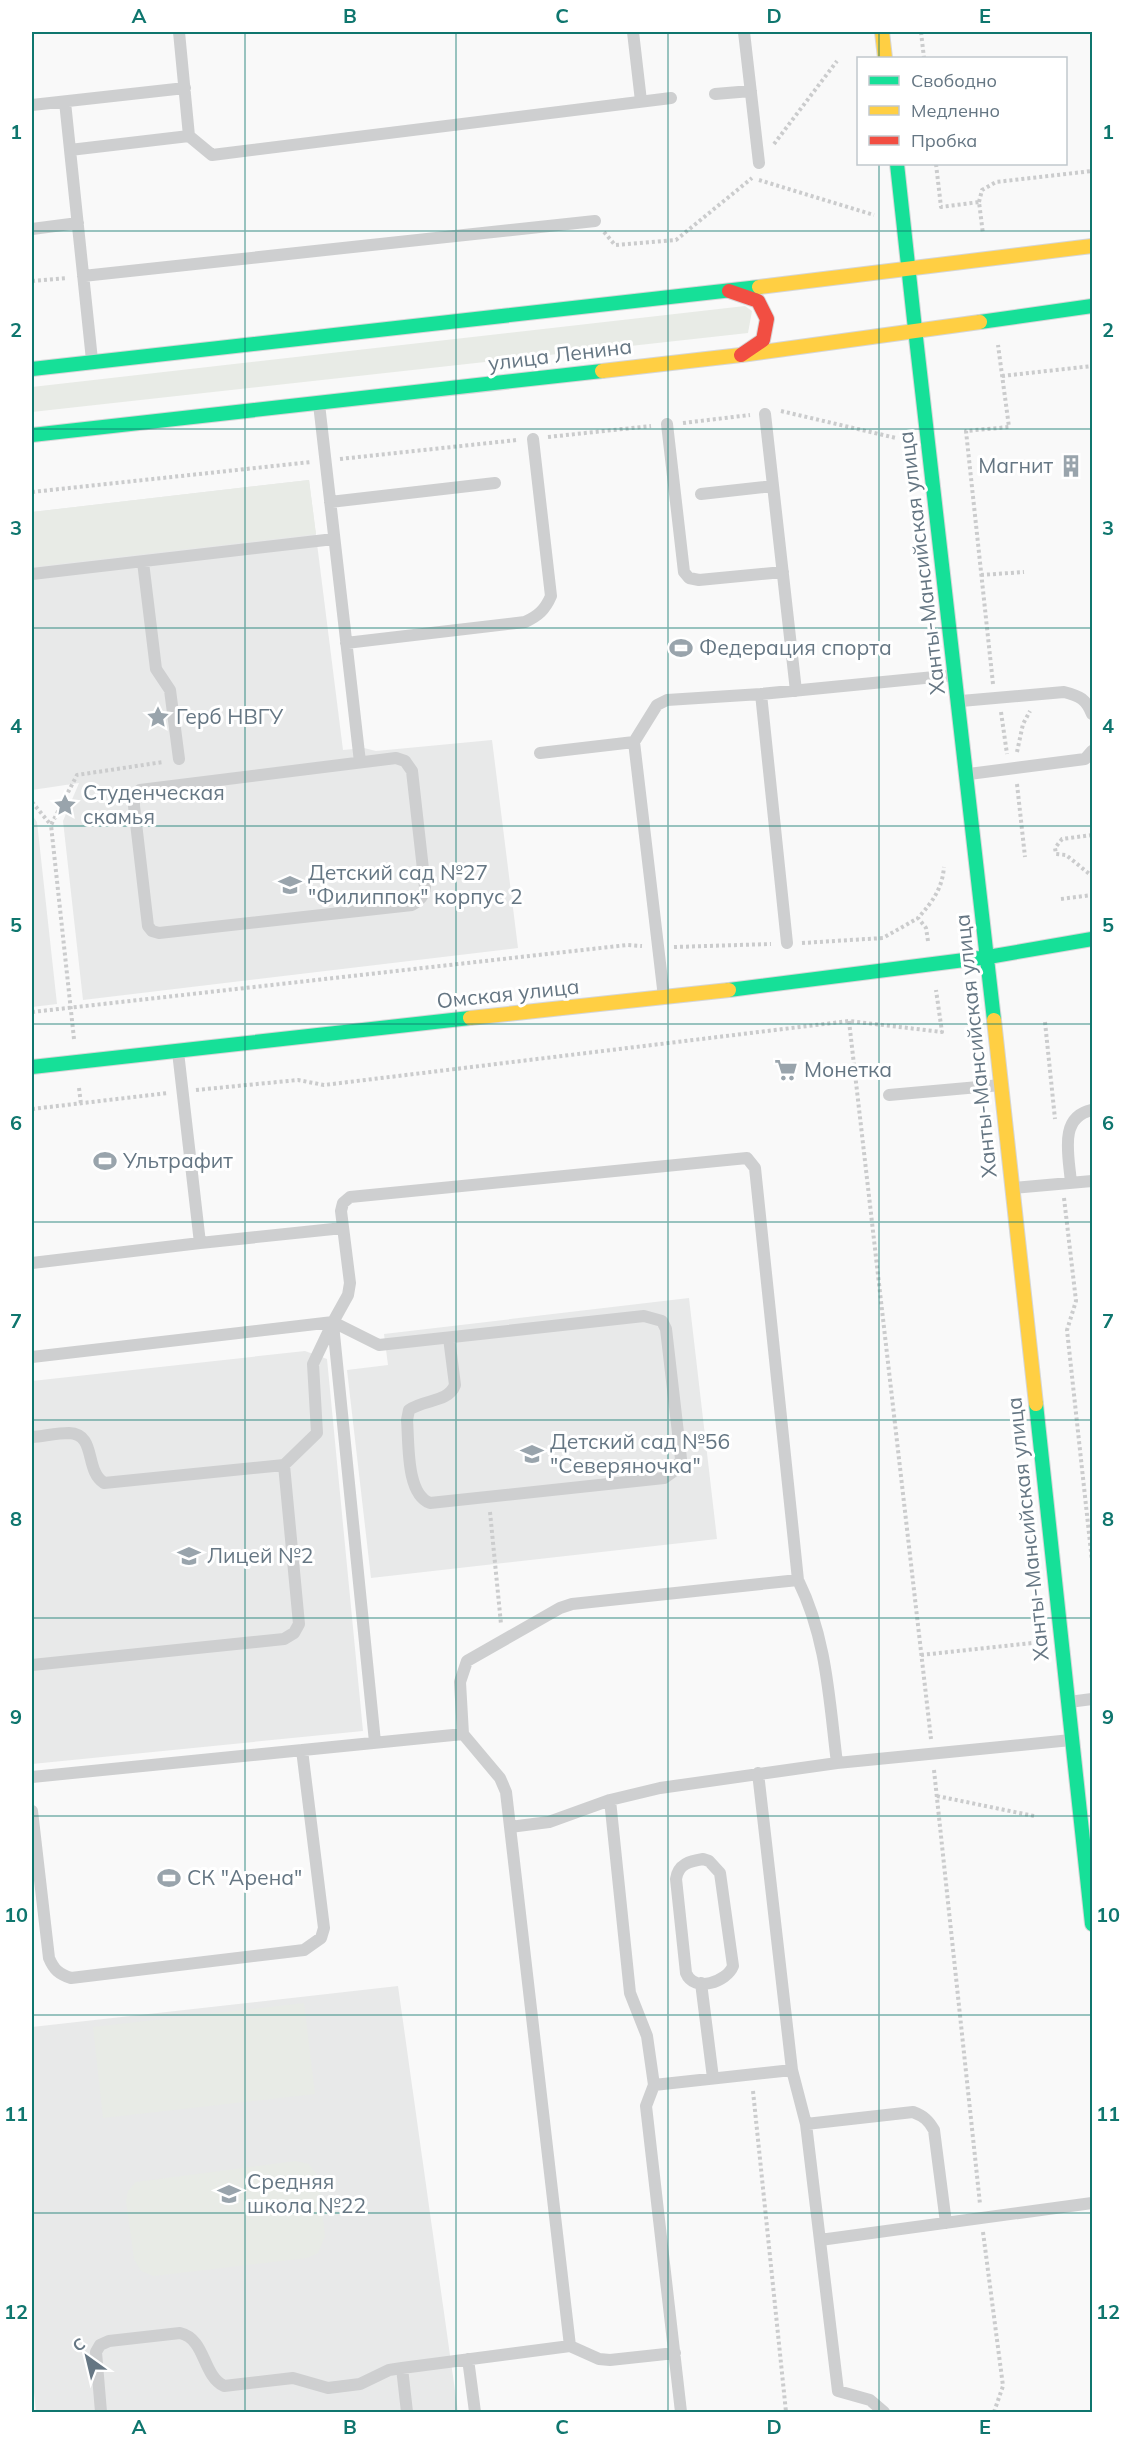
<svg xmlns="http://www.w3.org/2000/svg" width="1124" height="2444" font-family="Mulish,sans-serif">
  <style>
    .built { fill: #e8e9e9 }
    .green { fill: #e8ebe6 }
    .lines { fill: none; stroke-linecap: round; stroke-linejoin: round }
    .fast-casing { stroke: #d5d6d7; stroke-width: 16 }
    .slow-casing { stroke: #d5d6d7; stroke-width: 16 }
    .jam-casing { stroke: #d5d6d7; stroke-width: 16 }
    .path { stroke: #cbcccd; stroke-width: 4; stroke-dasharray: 3 3; stroke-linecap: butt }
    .lane { stroke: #cecfd0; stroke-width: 12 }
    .fast { stroke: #16e098; stroke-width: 14 }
    .slow { stroke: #ffcf43; stroke-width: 14 }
    .jam { stroke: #f24e42; stroke-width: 14 }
    .grid { fill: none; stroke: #0f766e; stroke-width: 1.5; stroke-opacity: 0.55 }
    .labels { text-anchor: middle; stroke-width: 6; stroke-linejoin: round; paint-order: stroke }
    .street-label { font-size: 21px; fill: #657683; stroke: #fff }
    .poi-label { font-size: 21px; fill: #657683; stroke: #fff; text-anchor: start }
    .neatline { fill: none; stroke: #0f766e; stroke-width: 2 }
    .grid-label { font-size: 20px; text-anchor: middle; font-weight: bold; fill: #0f766e }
  </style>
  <rect width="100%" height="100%" fill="#f9f9f9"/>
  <path class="built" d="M309 480 343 750 364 748 376 751 492 740 518 948 83 1000 63 821 79 783 32 790V512Z
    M32 815 37 822 57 1004 32 1007Z
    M689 1298 717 1539 371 1578 347 1370 388 1365 384 1334Z
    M305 1351 327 1359 363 1731 32 1764V1381Z
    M398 1986 458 2412H36L32 2372V2027Z"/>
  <path class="green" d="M745 306 752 311 748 333 32 412V387Z
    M309 480 316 534 32 567V512Z
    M304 2003 315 2094 103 2118 93 2027Z
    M295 2161 309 2164 318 2176 325 2236 318 2253 307 2258 154 2276 141 2271 134 2259 126 2201 128 2191 136 2182Z"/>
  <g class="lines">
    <g class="fast-casing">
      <path id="fast" d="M897 164 915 329
        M980 322 1092 306
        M915 329 994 1020
        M32 369 759 287
        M32 435 602 371
        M729 990 988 957 1092 939
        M32 1067 470 1018
        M1036 1404 1092 1924"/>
    </g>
    <g class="slow-casing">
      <path id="slow" d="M882 32 885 58
        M759 287 1092 246
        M602 371 741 355 980 322
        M470 1018 729 990
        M994 1020 1036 1404"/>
    </g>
    <g class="jam-casing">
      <path id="jam" d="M729 291 758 301 767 319 763 340 741 355"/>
    </g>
    <path class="path" d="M921 32 924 58
      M774 144 837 61
      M936 164 941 207 979 202 983 234
      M759 180 874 215
      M979 202 982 190 996 182 1092 171
      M604 232 615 245 676 240 752 178
      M32 281 67 278
      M1002 376 1092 366
      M781 411 896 438
      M683 423 750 415
      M548 437 651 426
      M340 459 517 440
      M32 492 311 462
      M981 575 1024 572
      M993 684 966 431 1009 427 998 345
      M1001 712 1007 754
      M1017 752 1023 724 1030 711
      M1017 784 1025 857
      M32 802 51 825
      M1092 835 1062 839 1055 848 1056 854 1066 855 1092 876
      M1061 899 1092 895
      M928 941 926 928 918 918C933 901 942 889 944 867
      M802 943 883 938 918 918
      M674 947 771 944
      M32 1012 627 945 642 946
      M849 1021 931 1739
      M1045 1022 1055 1119
      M74 1039 51 825 77 775 163 762
      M79 1088 81 1104
      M196 1090 298 1080 324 1085 849 1021 942 1032 936 990
      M32 1109 168 1093
      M1064 1198 1076 1301 1067 1330 1092 1561
      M490 1512 501 1624
      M921 1655 1032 1643
      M934 1770 980 2204
      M937 1796 1034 1816
      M753 2091 786 2412
      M983 2232 1003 2386 994 2412"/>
    <path class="lane" d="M633 32 641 101
      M744 32 759 163
      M715 94 751 91
      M65 102 70 150
      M32 105 185 88
      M189 136 212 155 671 98
      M32 229 78 223
      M83 276 595 221
      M92 360 70 150 189 136 179 32
      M319 404 360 762
      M765 414 796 691
      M667 424 684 572 689 578 699 580 783 572
      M701 494 773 486
      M330 502 495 483
      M143 562 156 669 170 690 179 759
      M32 574 334 539
      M346 643 525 622C538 616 545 610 551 596L533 439
      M761 694 787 943
      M961 701 1064 692C1080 696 1086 699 1092 714
      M540 753 634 742
      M396 758 405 761 412 771 425 887C424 896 420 900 412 905L159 933 152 931 148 926 134 806V796L140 790Z
      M969 774 1085 759 1092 751
      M664 997 634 742 657 705 667 700 761 694 955 675
      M178 1052 200 1243 343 1228
      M889 1095 1001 1085
      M1071 1183C1069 1156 1058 1117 1092 1110
      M1014 1188 1092 1181
      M32 1263 200 1243
      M333 1322 379 1345 644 1316 662 1321 666 1329 681 1459 678 1468 664 1478 430 1503C406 1494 409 1444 407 1420L409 1410C424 1399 448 1403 455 1385L449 1338
      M333 1324 375 1742
      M32 1357 333 1322 348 1295 350 1283 341 1211 343 1203 350 1197 747 1158 755 1168 798 1580C827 1639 829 1699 837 1763
      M32 1437C44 1436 57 1433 69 1433 97 1434 84 1470 104 1483L284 1465
      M32 1665 284 1639 294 1633 299 1624 284 1465 317 1433 313 1364 333 1322
      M1069 1702 1092 1699
      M463 1734 460 1682 467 1661 560 1608 572 1604 798 1580
      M758 1773 792 2070 806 2124 838 2391 870 2400 884 2412
      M32 1777 463 1734 500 1778 506 1792 510 1827 549 1822 610 1800 660 1788 837 1763 1071 1740
      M610 1800 630 1993 647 2036 654 2085 646 2106 681 2412
      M32 1811 49 1958C54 1970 59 1974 71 1978L304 1950 321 1938 324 1928 302 1750
      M510 1827 570 2346 599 2359 610 2360 675 2353
      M703 1859 709 1861 720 1873 733 1966C727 1982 694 1993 686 1973L676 1879C678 1864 690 1861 703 1859Z
      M701 1983 713 2078
      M654 2085 792 2070
      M806 2124 913 2112C924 2116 929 2121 934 2130L946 2223
      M820 2240 1092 2203
      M468 2359 475 2412
      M101 2412 96 2352 100 2345 109 2341 180 2333C206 2339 202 2375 224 2386L293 2378 328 2388 360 2384 389 2370 402 2368
      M407 2412 402 2368 570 2346"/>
    <use href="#fast" class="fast"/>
    <use href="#slow" class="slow"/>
    <use href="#jam" class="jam"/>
  </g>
  <path class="grid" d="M245 32V2412M456 32V2412M668 32V2412M879 32V58M879 164V2412M32 231H1092M32 429H1092M32 628H1092M32 826H1092M32 1024H1092M32 1222H1092M32 1420H1092M32 1618H1092M32 1816H1092M32 2015H1092M32 2213H1092"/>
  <defs>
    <g id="building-bare" transform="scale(1.8)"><path d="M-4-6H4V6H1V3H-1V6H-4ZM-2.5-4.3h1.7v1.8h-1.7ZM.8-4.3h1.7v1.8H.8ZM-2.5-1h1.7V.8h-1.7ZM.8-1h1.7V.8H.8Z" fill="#99a4ac" stroke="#fff" stroke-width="2.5" paint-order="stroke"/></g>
    <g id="stadium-bare" transform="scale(1.8)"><path d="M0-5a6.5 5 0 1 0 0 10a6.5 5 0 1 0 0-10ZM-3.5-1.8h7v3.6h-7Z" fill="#99a4ac" stroke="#fff" stroke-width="2.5" paint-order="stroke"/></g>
    <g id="sight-bare" transform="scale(1.8)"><path d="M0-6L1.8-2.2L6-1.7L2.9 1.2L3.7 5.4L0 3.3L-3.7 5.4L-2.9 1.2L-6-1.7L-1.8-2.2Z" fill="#99a4ac" stroke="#fff" stroke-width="2.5" paint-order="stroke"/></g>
    <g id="school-bare" transform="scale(1.8)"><path d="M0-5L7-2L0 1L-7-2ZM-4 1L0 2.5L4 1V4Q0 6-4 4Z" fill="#99a4ac" stroke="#fff" stroke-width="2.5" paint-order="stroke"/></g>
    <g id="supermarket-bare" transform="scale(1.8)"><path d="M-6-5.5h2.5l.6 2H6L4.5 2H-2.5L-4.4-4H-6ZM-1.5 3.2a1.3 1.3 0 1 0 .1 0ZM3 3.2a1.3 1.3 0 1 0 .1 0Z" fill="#99a4ac" stroke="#fff" stroke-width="2.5" paint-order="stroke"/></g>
  </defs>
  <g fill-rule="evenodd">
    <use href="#building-bare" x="1071" y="466"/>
    <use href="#stadium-bare" x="681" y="648"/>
    <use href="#sight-bare" x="158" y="717"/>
    <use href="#sight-bare" x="65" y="805"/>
    <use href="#school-bare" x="290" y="885"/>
    <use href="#supermarket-bare" x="786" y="1070"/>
    <use href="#stadium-bare" x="105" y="1161"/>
    <use href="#school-bare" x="532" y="1454"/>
    <use href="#school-bare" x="189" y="1556"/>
    <use href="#stadium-bare" x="169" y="1878"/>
    <use href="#school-bare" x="229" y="2194"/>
  </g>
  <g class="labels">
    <g class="street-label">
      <text transform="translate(560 355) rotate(-7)" y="7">улица Ленина</text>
      <text transform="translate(922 563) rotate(-97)" y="7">Ханты-Мансийская улица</text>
      <text transform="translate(508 994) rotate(-6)" y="7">Омская улица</text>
      <text transform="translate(976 1046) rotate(-96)" y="7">Ханты-Мансийская улица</text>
      <text transform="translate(1028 1529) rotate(-96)" y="7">Ханты-Мансийская улица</text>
    </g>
    <g class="poi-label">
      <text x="1053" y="473" text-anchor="end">Магнит</text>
      <text x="699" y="655">Федерация спорта</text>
      <text x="176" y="724">Герб НВГУ</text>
      <text x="83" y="800">Студенческая<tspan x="83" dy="24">скамья</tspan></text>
      <text x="308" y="880">Детский сад №27<tspan x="308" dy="24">"Филиппок" корпус 2</tspan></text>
      <text x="804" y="1077">Монетка</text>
      <text x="123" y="1168">Ультрафит</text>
      <text x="550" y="1449">Детский сад №56<tspan x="550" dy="24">"Северяночка"</tspan></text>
      <text x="207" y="1563">Лицей №2</text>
      <text x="187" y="1885">СК "Арена"</text>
      <text x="247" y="2189">Средняя<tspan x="247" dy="24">школа №22</tspan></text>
    </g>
  </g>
  <rect width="1124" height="2444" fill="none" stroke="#ffffff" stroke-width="66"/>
  <rect x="857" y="57" width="210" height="108" fill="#ffffff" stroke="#c1c8cd" stroke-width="1.5"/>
  <rect x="869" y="76" width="30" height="9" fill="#16e098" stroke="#c1c8cd" stroke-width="1.5"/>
  <text x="911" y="87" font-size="18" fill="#657683">Свободно</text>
  <rect x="869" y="106" width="30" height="9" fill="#ffcf43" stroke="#c1c8cd" stroke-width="1.5"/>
  <text x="911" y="117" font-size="18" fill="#657683">Медленно</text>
  <rect x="869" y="136" width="30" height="9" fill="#f24e42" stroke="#c1c8cd" stroke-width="1.5"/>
  <text x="911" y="147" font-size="18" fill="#657683">Пробка</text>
  <g transform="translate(87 2357) rotate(326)" stroke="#ffffff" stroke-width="4.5" paint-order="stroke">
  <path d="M0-4.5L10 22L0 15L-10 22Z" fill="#657683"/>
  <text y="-9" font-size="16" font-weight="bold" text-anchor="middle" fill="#657683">С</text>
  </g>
  <rect x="33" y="33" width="1058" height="2378" class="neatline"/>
  <g class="grid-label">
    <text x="139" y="23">A</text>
    <text x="350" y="23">B</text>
    <text x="562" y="23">C</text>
    <text x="774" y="23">D</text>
    <text x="985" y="23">E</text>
    <text x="16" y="139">1</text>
    <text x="1108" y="139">1</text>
    <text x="16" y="337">2</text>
    <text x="1108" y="337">2</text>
    <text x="16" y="535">3</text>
    <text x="1108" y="535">3</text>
    <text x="16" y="733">4</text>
    <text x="1108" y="733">4</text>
    <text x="16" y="932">5</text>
    <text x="1108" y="932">5</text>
    <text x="16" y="1130">6</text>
    <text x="1108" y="1130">6</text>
    <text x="16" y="1328">7</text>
    <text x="1108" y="1328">7</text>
    <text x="16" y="1526">8</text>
    <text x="1108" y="1526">8</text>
    <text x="16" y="1724">9</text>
    <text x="1108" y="1724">9</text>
    <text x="16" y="1922">10</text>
    <text x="1108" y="1922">10</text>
    <text x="16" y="2121">11</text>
    <text x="1108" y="2121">11</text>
    <text x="16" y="2319">12</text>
    <text x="1108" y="2319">12</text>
    <text x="139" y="2434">A</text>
    <text x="350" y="2434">B</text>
    <text x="562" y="2434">C</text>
    <text x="774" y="2434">D</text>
    <text x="985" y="2434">E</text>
  </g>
</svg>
